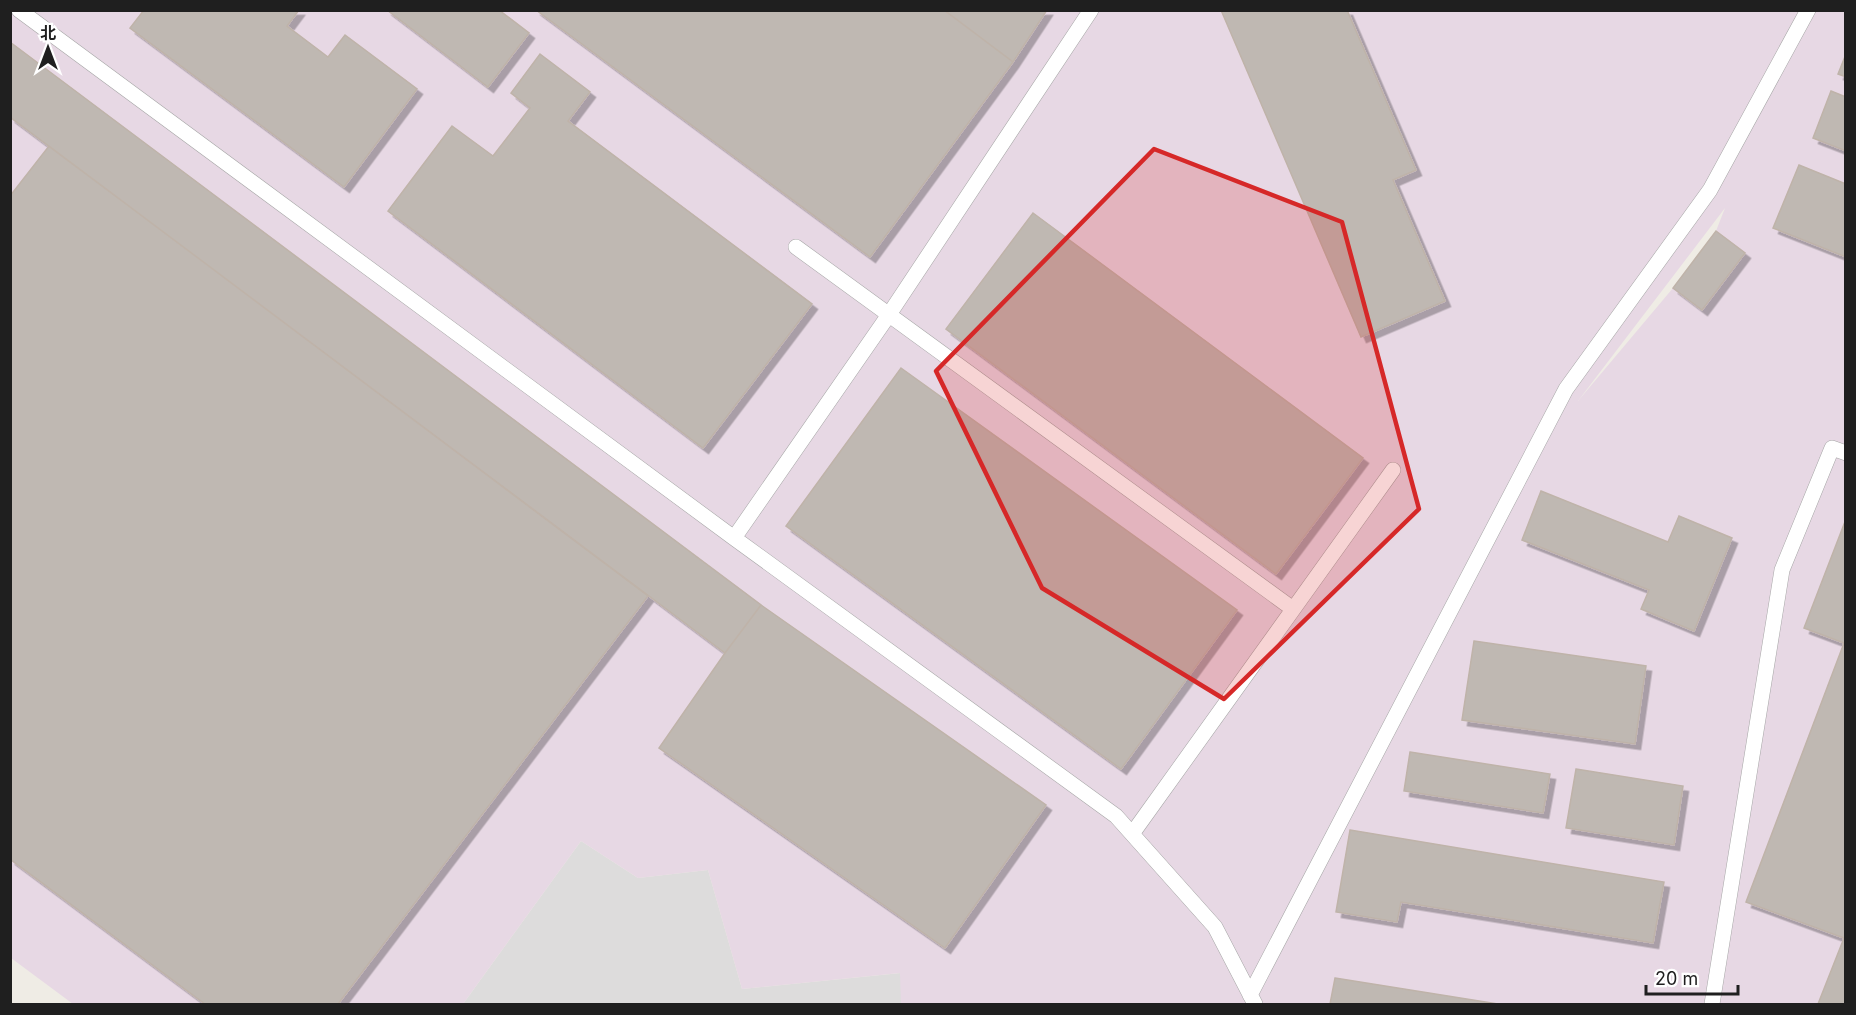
<svg xmlns="http://www.w3.org/2000/svg" width="1856" height="1015" font-family="Inter,'Noto Sans SC',sans-serif">
  <style>
    .residential { fill: #dddcdc }
    .industrial { fill: #e7d8e4; fill-rule: evenodd }
    .building { fill: #bfb8b2; stroke: #bfb3a9; stroke-width: 1.5; filter: url(#shadow) }
    .lines { fill: none; stroke-linecap: round; stroke-linejoin: round }
    .lane-casing { stroke: #a6a6a6; stroke-width: 16 }
    .lane { stroke: #fff; stroke-width: 15 }
    .marked { fill: #d62828; fill-opacity: 0.2; stroke: #d62828; stroke-width: 4.5; stroke-linejoin: round }
  </style>
  <defs>
    <filter id="shadow"><feDropShadow dx="5.5" dy="5.5" stdDeviation="0" flood-color="#0004"/></filter>
  </defs>
  <rect width="100%" height="100%" fill="#efece5"/>
  <path class="residential" d="M581 841 638 878 708 870 742 989 901 973V1004H463Z"/>
  <path class="industrial" d="M11 11H1845V1004H901L900 973 742 989 708 870 638 878 581 841 463 1004H73L11 958ZM1725 208 1716 231 1673 288 1578 401Z"/>
  <path class="building" d="M144 10H299L287 26 328 57 345 35 417 89 344 187 130 28Z
    M387 10H499L529 33 488 87Z
    M536 10H944L1013 62 870 257Z
    M944 10H1047L1013 62Z
    M1221 10H1347L1416 170 1393 180 1445 301 1361 337Z
    M10 42 761 605 725 653 10 117Z
    M540 54 590 92 568 121 812 304 703 448 388 211 452 126 493 156 530 108 511 93Z
    M1846 54V77L1838 74Z
    M1831 91 1846 97V151L1813 138Z
    M49 146 648 596 338 1004H205L10 859V196Z
    M1799 165 1846 184V257L1773 228Z
    M1033 213 1363 458 1276 574 946 329Z
    M1716 231 1745 253 1702 310 1673 288Z
    M901 368 1237 610 1121 769 786 526Z
    M1541 491 1668 542 1679 516 1732 538 1694 631 1641 609 1649 590 1522 540Z
    M1846 519V1004H1818L1844 938 1746 902 1844 643 1804 628Z
    M761 605 1046 805 945 948 659 748 725 653Z
    M1474 641 1646 666 1635 744 1462 720Z
    M1410 752 1550 774 1543 813 1404 791Z
    M1576 769 1683 786 1674 845 1566 828Z
    M1350 830 1664 882 1653 943 1401 902 1397 922 1336 912Z
    M1335 978 1498 1004H1330Z"/>
  <g class="lines">
    <g class="lane-casing">
      <path id="lane" d="M19 10 734 538 1116 816 1215 927 1255 1004
        M796 247 1293 609
        M734 538 888 316 1091 10
        M1132 834 1393 470
        M1250 995 1566 389 1710 190 1808 10
        M1712 1004 1782 570 1832 448 1846 453"/>
    </g>
    <use href="#lane" class="lane"/>
  </g>
  <path class="marked" d="M1154 149 1342 222 1419 509 1224 699 1042 588 936 371Z"/>
  <rect width="1856" height="1015" fill="none" stroke="#1f1f1f" stroke-width="24"/>
  <g transform="translate(48 48)" stroke="#ffffff" stroke-width="4.5" paint-order="stroke">
  <path d="M0-4.5L10 22L0 15L-10 22Z" fill="#1f1f1f"/>
  <text y="-9" font-size="16" font-weight="bold" text-anchor="middle" fill="#1f1f1f">北</text>
  </g>
  <path d="M1646 985v9h92v-9" fill="none" stroke="#1f1f1f" stroke-width="3"/>
  <text x="1655" y="985" font-size="18" fill="#1f1f1f" stroke="#ffffff" stroke-width="4.5" paint-order="stroke">20 m</text>
</svg>
